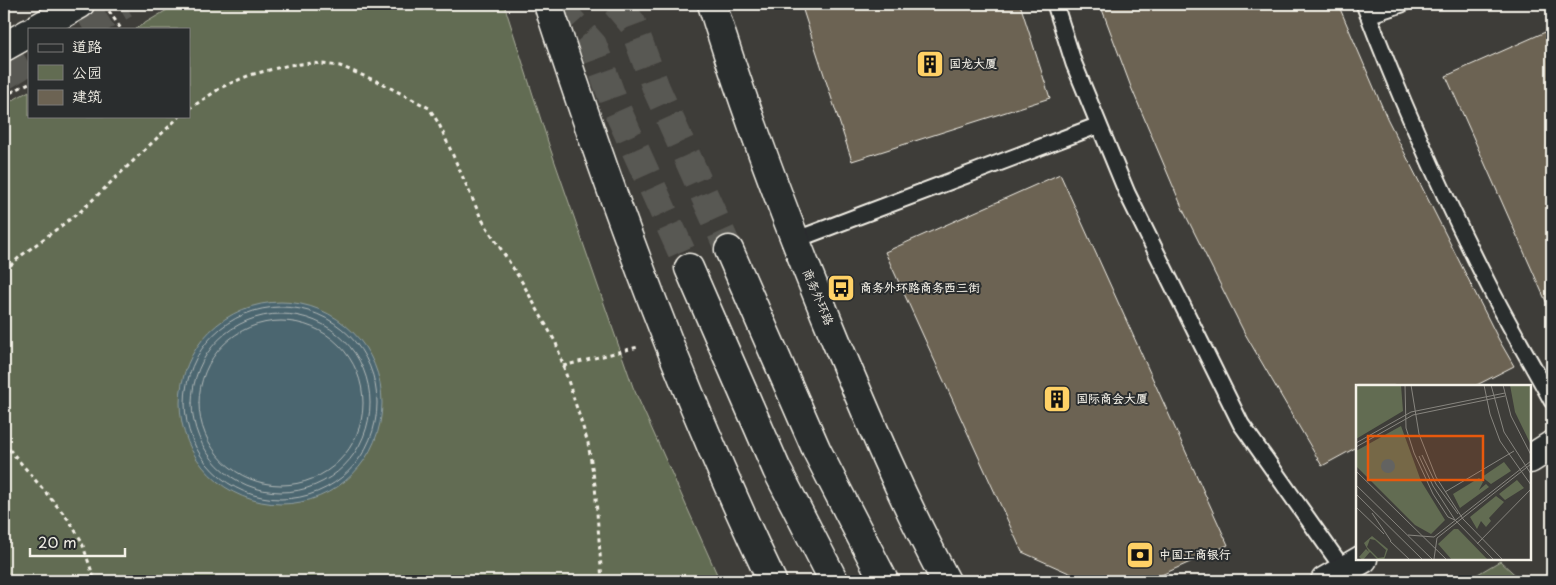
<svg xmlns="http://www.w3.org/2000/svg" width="1556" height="585" font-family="'Playpen Sans','LXGW WenKai TC',sans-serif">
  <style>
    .green { fill: #626c52; stroke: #abae9d }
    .water { fill: #4c6670; stroke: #8f9ea0 }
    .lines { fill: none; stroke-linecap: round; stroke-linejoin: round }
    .shore { stroke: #b1b9b8; stroke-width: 1 }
    .building { fill: #6c6353; stroke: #f4f1e8 }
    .minor-tunnel { stroke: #595853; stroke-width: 28; stroke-dasharray: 28 14; stroke-linecap: butt }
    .service-casing { stroke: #f4f1e8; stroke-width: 19 }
    .minor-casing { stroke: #f4f1e8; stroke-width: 31 }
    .tertiary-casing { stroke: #f4f1e8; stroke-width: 31 }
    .path { stroke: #f4f1e8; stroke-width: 3; stroke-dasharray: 4 4; stroke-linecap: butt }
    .service { stroke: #2a2d2e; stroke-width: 15 }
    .minor { stroke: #2a2d2e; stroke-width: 28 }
    .tertiary { stroke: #2a2d2e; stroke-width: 28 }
    .labels { text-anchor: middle; stroke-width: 4; stroke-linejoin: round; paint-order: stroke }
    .poi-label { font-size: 12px; font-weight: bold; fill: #f4f1e8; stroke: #2a2d2e; text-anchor: start }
    .street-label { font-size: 12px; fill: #f4f1e8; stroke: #2a2d2e }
    .inset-road { fill: none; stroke: #87857f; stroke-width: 1 }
    .view { fill: #e8590c; fill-opacity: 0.15; stroke: #e8590c; stroke-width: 2.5 }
    .inset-edge { fill: none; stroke: #f4f1e8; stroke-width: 2.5 }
  </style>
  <rect width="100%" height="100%" fill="#3e3d39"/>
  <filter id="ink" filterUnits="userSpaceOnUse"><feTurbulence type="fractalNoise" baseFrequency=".02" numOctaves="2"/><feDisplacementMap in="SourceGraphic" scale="10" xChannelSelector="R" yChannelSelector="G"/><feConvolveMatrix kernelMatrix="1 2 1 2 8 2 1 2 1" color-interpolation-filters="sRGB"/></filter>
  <g filter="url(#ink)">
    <path class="green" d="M177 4H504L549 145 633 387 720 581H16L4 568V105L29 91V116H189V29H135Z
      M1500 561 1522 581H1466Z"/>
    <path class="water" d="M180 403a101 101 0 1 1 202 0a101 101 0 1 1-202 0Z"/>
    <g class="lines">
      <path class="shore" d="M185 403a96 96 0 1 1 192 0a96 96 0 1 1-192 0Z
        M192 403a89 89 0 1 1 178 0a89 89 0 1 1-178 0Z
        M199 403a82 82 0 1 1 164 0a82 82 0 1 1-164 0Z"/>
    </g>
    <path class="building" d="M801 4H1020L1050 98 852 161Z
      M1100 4H1338L1387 118 1499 340 1514 366 1475 386H1357V447L1322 466 1244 332 1184 212 1131 87Z
      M1552 29V315L1446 76Z
      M1060 174 1228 545 1148 581H1087L1022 552 885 252Z"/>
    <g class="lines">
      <path class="minor-tunnel" d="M556 4 593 45 615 105 689 268
        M616 4 632 23 656 88 729 250
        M83 29 125 4
        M4 76 29 61"/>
      <g class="service-casing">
        <path id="service" d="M1055 4 1074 64 1127 193 1241 424 1344 570
          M1364 4C1400 99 1442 193 1488 284 1508 324 1531 362 1552 401
          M1368 15 1402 4
          M795 240 1099 125"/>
      </g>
      <g class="minor-casing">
        <path id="minor" d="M36 29 80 4
          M4 47 29 33
          M729 250 817 451 884 581
          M689 268 777 470 834 581
          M1530 459 1552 445
          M1325 581 1363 559"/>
      </g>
      <g class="tertiary-casing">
        <path id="tertiary" d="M548 4C612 200 683 395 772 581
          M712 4C747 118 790 230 836 341 870 422 904 503 946 581"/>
      </g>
      <path class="path" d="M109 11 121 29
        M4 96 29 83
        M189 109 222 87 250 75 289 65 313 63 340 66 381 83 429 108 439 124 481 218 522 282 556 343 588 443 595 485 602 581
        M4 271 22 255 81 211 180 116
        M563 366 638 347
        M4 443 68 519 81 540 95 581"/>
      <use href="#service" class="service"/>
      <use href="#minor" class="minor"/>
      <use href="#tertiary" class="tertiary"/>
    </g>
  </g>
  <defs>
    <g id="building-square" transform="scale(1.4375)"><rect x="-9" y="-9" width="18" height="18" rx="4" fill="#ffd166" stroke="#2a2d2e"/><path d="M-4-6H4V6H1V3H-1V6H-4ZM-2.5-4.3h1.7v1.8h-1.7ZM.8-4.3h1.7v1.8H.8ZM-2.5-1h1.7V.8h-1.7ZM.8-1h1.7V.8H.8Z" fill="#111"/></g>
    <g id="bus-square" transform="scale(1.4375)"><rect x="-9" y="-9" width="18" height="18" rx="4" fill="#ffd166" stroke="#2a2d2e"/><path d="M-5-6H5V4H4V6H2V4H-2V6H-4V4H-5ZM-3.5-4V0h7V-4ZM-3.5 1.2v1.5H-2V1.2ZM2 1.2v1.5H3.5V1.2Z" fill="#111"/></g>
    <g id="bank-square" transform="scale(1.4375)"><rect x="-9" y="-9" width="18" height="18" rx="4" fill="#ffd166" stroke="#2a2d2e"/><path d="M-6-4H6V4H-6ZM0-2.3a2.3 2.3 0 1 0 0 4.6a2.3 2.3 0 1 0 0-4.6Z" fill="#111"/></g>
  </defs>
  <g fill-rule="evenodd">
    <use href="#building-square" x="930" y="64"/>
    <use href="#bus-square" x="841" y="288"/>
    <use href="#building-square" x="1057" y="399"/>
    <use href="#bank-square" x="1140" y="555"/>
  </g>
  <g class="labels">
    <g class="poi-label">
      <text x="949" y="68">国龙大厦</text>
      <text x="860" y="292">商务外环路商务西三街</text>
      <text x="1076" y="403">国际商会大厦</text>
      <text x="1159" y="559">中国工商银行</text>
    </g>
    <g class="street-label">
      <text transform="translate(818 297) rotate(67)" y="4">商务外环路</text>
    </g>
  </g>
  <g transform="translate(1356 385)">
    <rect width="175" height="175" fill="#3e3d39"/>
    <path d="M0 0H45L47 26 0 54ZM154 0H175L174 58 159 27ZM45 41 65 96 89 135 75 149 59 140 0 81V66ZM148 77 155 86 135 99 126 92ZM123 93 127 97 123 105 130 99 133 102 104 123 97 109ZM161 95 168 103 149 115 143 109ZM140 111 148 117 133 133 135 136 130 142 125 136 121 144 114 132ZM98 144H102L132 175H96L82 159ZM16 151 32 164 28 175H22L14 167 7 175 3 172 10 164 13 167 8 158ZM14 154 19 155 30 165 28 172 22 173 11 162Z" fill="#626c52" fill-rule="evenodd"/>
    <path d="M25 81a7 7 0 1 1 14 0a7 7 0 1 1-14 0Z" fill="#4c6670"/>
    <path class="inset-road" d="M49 0 50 43 58 68 77 109 92 132 99 135M55 0 63 49 80 92 107 134 147 175M128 0 134 29 144 56 175 100M135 0 148 47 175 89M147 0 155 31 175 70M0 58 55 27 149 8M0 62 57 30 149 11M66 70 80 99 102 129M63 71 77 101 99 135 138 175M0 86 91 175M0 100 77 175M89 107 158 66M0 109 67 175M0 122 28 149M16 128 35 156M52 150 78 152 175 76M34 156 54 175M121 159 175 104M78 174 81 153 175 79"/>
    <path class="view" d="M12 51H127V95H12Z"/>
    <rect width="175" height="175" class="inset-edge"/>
  </g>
  <rect width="1556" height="585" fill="none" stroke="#2a2d2e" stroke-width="20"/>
  <rect x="10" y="10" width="1536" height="565" fill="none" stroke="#f4f1e8" stroke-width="2" filter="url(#ink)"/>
  <rect x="28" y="28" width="162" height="90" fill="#2a2d2e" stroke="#7b7b78"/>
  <rect x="38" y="44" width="25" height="8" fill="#2a2d2e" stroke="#7b7b78"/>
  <text x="72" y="52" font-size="15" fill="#f4f1e8">道路</text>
  <rect x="38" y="65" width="25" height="15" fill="#626c52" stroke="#7b7b78"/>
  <text x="72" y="78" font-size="15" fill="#f4f1e8">公园</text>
  <rect x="38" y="90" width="25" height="15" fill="#6c6353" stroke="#7b7b78"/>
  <text x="72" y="102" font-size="15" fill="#f4f1e8">建筑</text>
  <path d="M30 548v8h95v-8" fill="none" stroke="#f4f1e8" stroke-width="2.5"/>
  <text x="38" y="548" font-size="15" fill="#f4f1e8" stroke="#2a2d2e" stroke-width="4" paint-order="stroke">20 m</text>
</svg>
